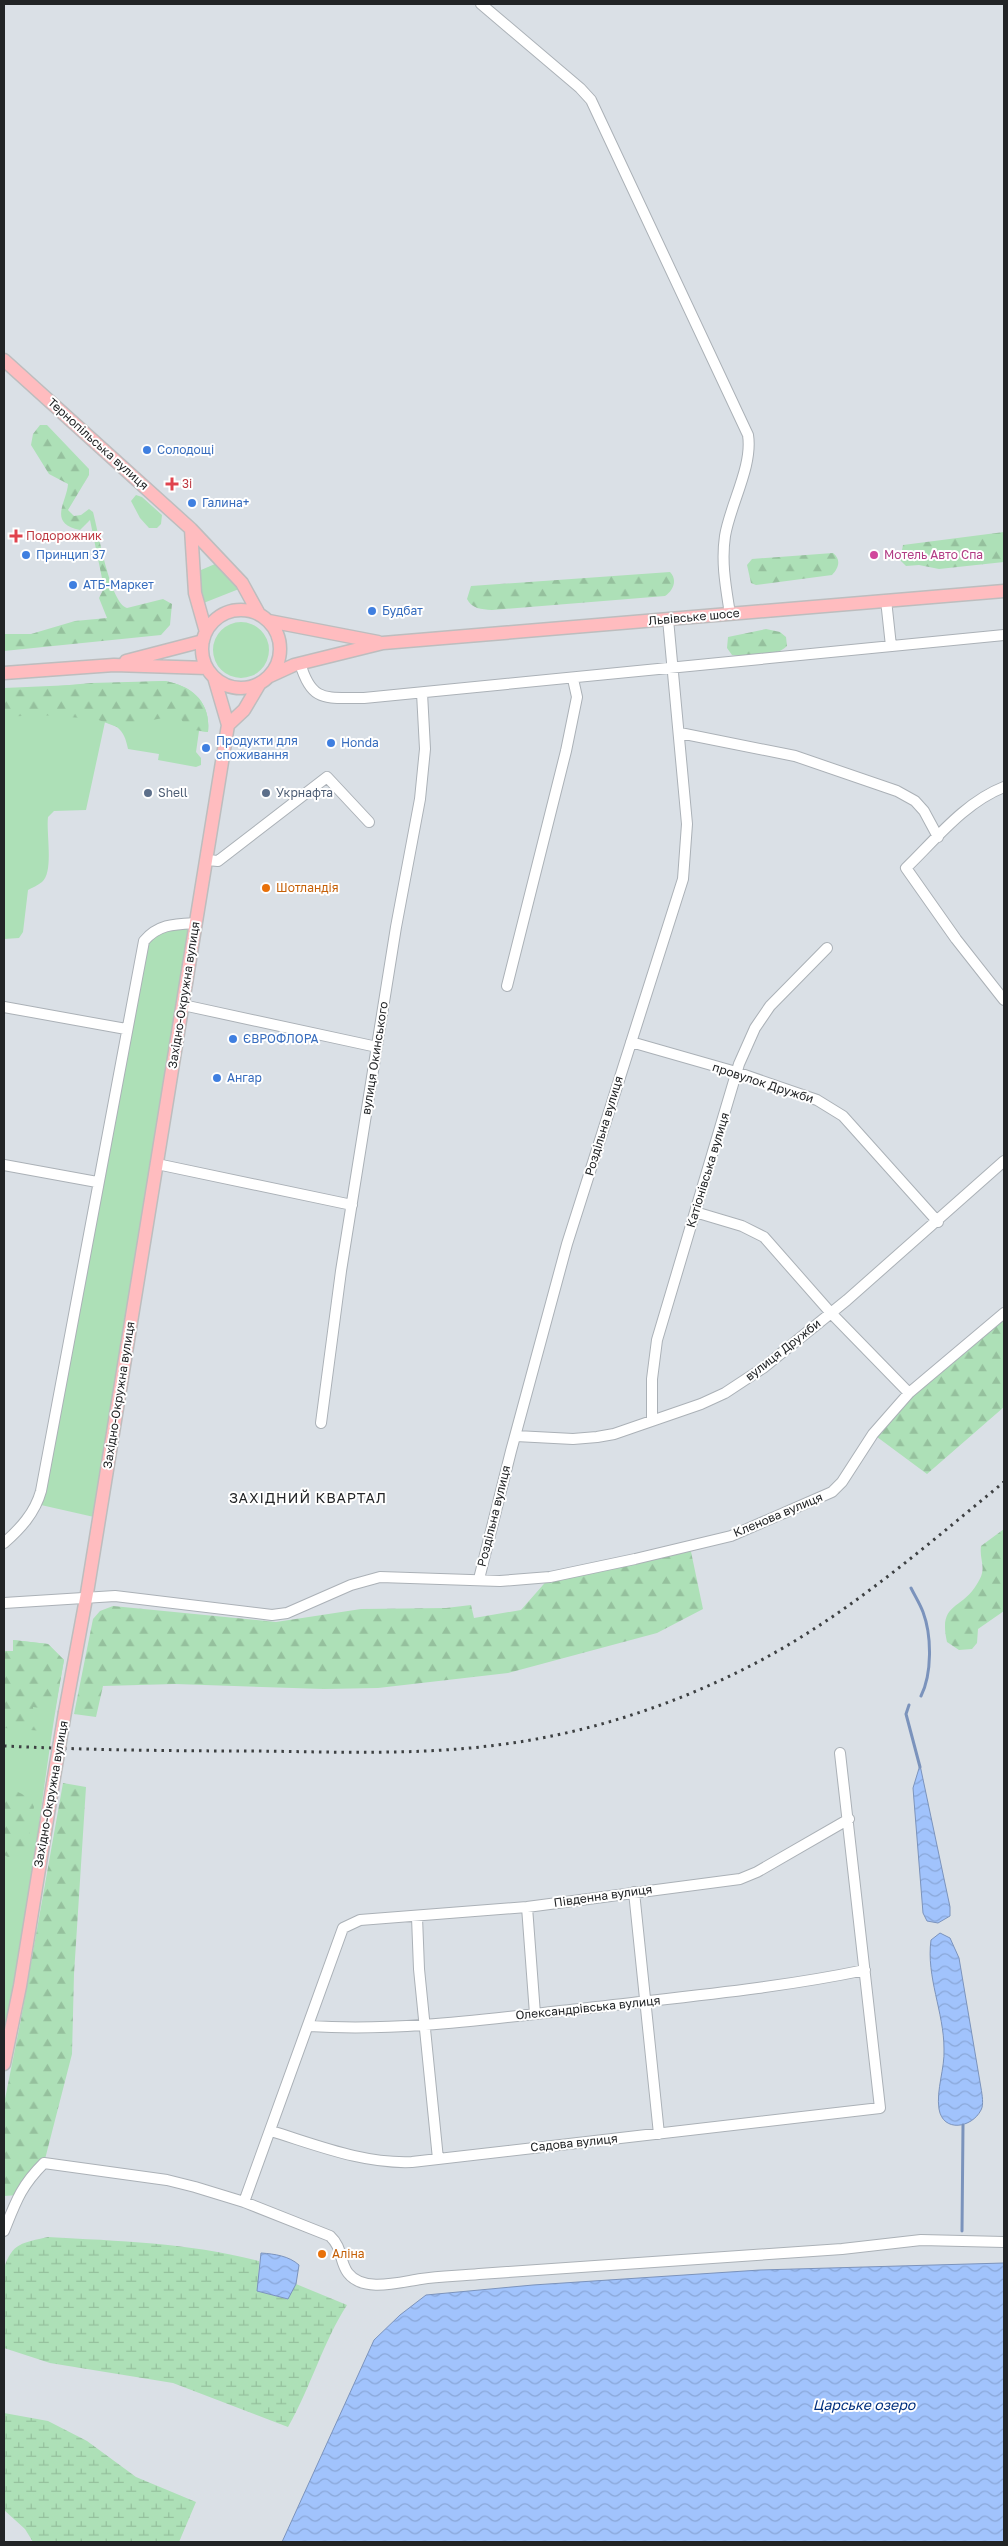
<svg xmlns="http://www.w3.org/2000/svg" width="1008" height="2546" font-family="'Golos Text',sans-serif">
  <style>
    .green { fill: #ade0b7 }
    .forest { fill: url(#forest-firs) }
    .wetland { fill: url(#wetland-marsh) }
    .water { fill: url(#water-waves); stroke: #7b93bc }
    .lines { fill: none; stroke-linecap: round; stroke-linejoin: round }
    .stream { stroke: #7b93bc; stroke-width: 3 }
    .minor-casing { stroke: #abb1b7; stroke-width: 12 }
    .major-casing { stroke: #bdbdbe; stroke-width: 15 }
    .minor { stroke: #fff; stroke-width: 10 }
    .major { stroke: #ffbcbf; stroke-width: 12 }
    .rail { stroke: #3d4042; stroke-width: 3; stroke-dasharray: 2.5 5; stroke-linecap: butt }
    .major-bridge-casing { stroke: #bdbdbe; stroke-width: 15; stroke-linecap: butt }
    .major-bridge { stroke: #ffbcbf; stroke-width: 12 }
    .shop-dot { fill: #3f7fe0; stroke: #fff; stroke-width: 2 }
    .health-dot { fill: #e0444e; stroke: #fff; stroke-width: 2 }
    .hotel-dot { fill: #d1479c; stroke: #fff; stroke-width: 2 }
    .service-dot { fill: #5c6f8a; stroke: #fff; stroke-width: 2 }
    .food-dot { fill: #e8710a; stroke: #fff; stroke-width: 2 }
    .labels { text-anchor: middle; stroke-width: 4; stroke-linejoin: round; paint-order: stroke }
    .street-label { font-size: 12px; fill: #222426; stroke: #fff }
    .shop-label { font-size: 12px; fill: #366cbe; stroke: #fff; text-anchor: start }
    .health-label { font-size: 12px; fill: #be3a42; stroke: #fff; text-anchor: start }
    .hotel-label { font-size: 12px; fill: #b23c85; stroke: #fff; text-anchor: start }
    .service-label { font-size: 12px; fill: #4e5e75; stroke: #fff; text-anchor: start }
    .food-label { font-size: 12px; fill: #c56008; stroke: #fff; text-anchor: start }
    .neighbourhood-label { font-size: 14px; letter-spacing: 1px; fill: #222426; stroke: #fff }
    .water-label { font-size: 14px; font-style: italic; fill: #002f7e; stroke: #fff }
  </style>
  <defs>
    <pattern id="forest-firs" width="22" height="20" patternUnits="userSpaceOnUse" patternTransform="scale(1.25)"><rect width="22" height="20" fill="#ade0b7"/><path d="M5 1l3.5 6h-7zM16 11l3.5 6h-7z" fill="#95c09d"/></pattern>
    <pattern id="wetland-marsh" width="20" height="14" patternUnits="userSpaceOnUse" patternTransform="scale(1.25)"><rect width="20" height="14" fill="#ade0b7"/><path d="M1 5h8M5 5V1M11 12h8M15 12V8" fill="none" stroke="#95c09d"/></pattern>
    <pattern id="water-waves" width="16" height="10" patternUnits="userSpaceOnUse" patternTransform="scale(1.25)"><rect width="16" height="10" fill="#a1c3fc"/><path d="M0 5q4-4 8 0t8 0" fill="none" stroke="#8aa7d8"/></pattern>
  </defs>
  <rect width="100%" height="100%" fill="#dae0e6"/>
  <path class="green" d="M136 495 142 497 162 515 161 524 157 528H149L140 518 131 501Z
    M215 564 239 589 201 604V570Z
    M213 650a28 28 0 1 1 56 0a28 28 0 1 1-56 0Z
    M165 681C193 686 211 703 208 732L199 731 196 752 201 758V765L196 767 158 760 159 754 128 749C125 733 120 726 105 722L86 810 54 811 48 817C46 833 54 872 42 882 38 885 32 888 28 890L23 932 19 938 4 939V688Z
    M191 927 94 1517 41 1505 144 954C152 929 168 929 191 927Z
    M13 1640 48 1644 64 1660C41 1786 31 1915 4 2040V1651H13Z"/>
  <path class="forest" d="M40 425H47L89 469V475L68 510 74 516 81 515 89 509 93 512C98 530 110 603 127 608L163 599 172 604 170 625 161 635 4 651V634H31L75 621 107 618 99 598 104 588 90 520 80 530C47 523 67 502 68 484L49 474 31 445 33 434Z
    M1004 532V562L939 569 919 565 906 566 900 560 903 545Z
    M833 553C842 560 838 569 832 575L756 585 751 583 747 565 752 559Z
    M670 572C678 580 673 591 665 596L492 610C481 609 472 609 467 599L471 586Z
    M766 629 780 632 786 637 787 646C773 659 750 657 732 655L727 648 728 637Z
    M165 681C193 686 211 703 208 732L188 729 178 715 117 727 96 719 40 715 4 717V691L91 683Z
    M1004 1313V1407L927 1474 873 1434 909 1393Z
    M1004 1529V1611L978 1629 977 1643 972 1649 959 1650 947 1642C938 1602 961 1611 977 1584 988 1567 979 1562 981 1546Z
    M690 1547 703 1609 657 1633 508 1673 378 1688 324 1689 175 1684 103 1686 96 1717 74 1714 93 1619 100 1611 113 1606 276 1622 361 1609 446 1608 471 1605 474 1618 521 1610 550 1577Z
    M13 1640 48 1644 64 1660 55 1710 33 1707 34 1717 43 1731 4 1728V1651H13Z
    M63 1783 86 1787 74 1974 72 2054 44 2163 18 2195 4 2196V2104L21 2019Z
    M4 1788C15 1790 30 1795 34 1807L26 1853 8 1857 4 1855Z"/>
  <path class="wetland" d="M48 2237C119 2241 190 2243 259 2261L258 2291 287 2299 296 2284 347 2305C323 2342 311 2387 288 2427L173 2383 50 2363 4 2348V2269C12 2242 23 2243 48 2237Z
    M4 2413 48 2421 87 2441 136 2477 196 2502 179 2542H33L25 2529 4 2510Z"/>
  <path class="water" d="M920 1765 950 1907V1916L938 1923 927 1921 923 1913 913 1788Z
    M940 1933 950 1938 959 1958 981 2088C982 2094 984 2105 981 2110 972 2128 943 2133 939 2109 936 2090 945 2068 944 2049 944 2012 926 1977 931 1940Z
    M261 2253C275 2254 289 2256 299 2265L296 2284 288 2299 257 2291Z
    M1004 2263V2542H282L374 2340 400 2315 426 2295 533 2285 760 2270Z"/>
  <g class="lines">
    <path class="stream" d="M911 1588C915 1596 920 1604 923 1612 932 1636 932 1674 921 1696
      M909 1705 906 1714 920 1767
      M962 2231 963 2125"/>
    <g class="minor-casing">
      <path id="minor" d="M481 4 580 88 591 100 748 435C753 466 730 505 725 536 721 563 726 588 730 614
        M886 600 891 646
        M300 663C312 704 326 697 364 698L1004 635
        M680 733 795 756 897 791 915 801 924 811 938 837
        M1004 787C965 802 935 840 906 868L956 939 1004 1000
        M207 860 218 861 327 777 369 822
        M507 986 566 751 577 697 573 679
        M183 1005 377 1047
        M4 1007 126 1029
        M631 1042 736 1072 817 1100 843 1116 938 1222
        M157 1164 352 1205
        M4 1165 97 1182
        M695 1212 742 1226 764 1237 830 1312 909 1393
        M652 1421V1379L657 1340 739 1064 755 1028 770 1006 827 948
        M321 1423 341 1271 396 927 420 799 425 749 422 693
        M516 1436 573 1439 597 1437 614 1434 701 1404 725 1393 763 1368 847 1300 1004 1161
        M4 1543C20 1529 35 1513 41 1491L144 941C158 924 175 924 196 923
        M479 1579 511 1451 567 1244 683 879 687 824 668 619
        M4 1603 115 1596 272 1615 287 1613 351 1585 380 1577 500 1581 550 1577 635 1559 731 1536 832 1492 842 1482 873 1434 909 1393 1004 1313
        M634 1892 659 2134
        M527 1907 535 2014
        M417 1917 419 1969 438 2159
        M309 2026C402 2032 495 2018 588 2008 680 1997 774 1989 865 1970
        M271 2131C317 2145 363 2164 412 2162L880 2108 840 1753
        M244 2202 343 1928 360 1920 527 1907 740 1879 757 1872 849 1819
        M4 2231C16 2201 21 2186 44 2163L167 2180 195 2187 244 2202 330 2236C343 2248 339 2261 348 2273 363 2293 400 2282 421 2279 440 2276 460 2276 479 2274L842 2249 921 2240 1004 2242"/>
    </g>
    <g class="major-casing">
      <path id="major" d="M4 360 191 529 242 583 259 614
        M191 529 195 593 206 632
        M202 649a39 39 0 1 1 78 0a39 39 0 1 1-78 0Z
        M269 621 378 642
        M126 661 203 641
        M4 673 114 665 207 668
        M270 676 294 665 383 643 1004 591
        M228 725 244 710 260 683
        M65 1712 87 1593 228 725 214 677
        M4 2064 20 1986 52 1789"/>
    </g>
    <use href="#minor" class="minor"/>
    <use href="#major" class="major"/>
    <path class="rail" d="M4 1746C88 1750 173 1751 257 1751 335 1752 413 1755 489 1746 578 1736 667 1708 746 1668 842 1620 922 1549 1004 1482"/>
    <g class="major-bridge-casing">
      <path id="major-bridge" d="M52 1789 65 1712"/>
    </g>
    <use href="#major-bridge" class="major-bridge"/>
  </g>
  <g class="shop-dot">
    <circle cx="147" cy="450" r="5"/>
    <circle cx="192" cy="503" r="5"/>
    <circle cx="26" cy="555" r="5"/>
    <circle cx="73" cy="585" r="5"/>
    <circle cx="372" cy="611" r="5"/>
    <circle cx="331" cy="743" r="5"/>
    <circle cx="206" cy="748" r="5"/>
    <circle cx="233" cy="1039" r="5"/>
    <circle cx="217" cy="1078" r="5"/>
  </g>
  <g class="health-dot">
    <path d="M169.5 476.5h5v5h5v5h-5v5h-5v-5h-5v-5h5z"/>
    <path d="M13.5 528.5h5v5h5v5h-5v5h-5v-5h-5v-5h5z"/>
  </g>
  <circle class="hotel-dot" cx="874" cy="555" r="5"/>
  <g class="service-dot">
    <circle cx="148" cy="793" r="5"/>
    <circle cx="266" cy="793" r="5"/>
  </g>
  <g class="food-dot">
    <circle cx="266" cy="888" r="5"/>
    <circle cx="322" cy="2254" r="5"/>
  </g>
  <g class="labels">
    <g class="street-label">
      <text transform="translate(98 444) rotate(42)" y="4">Тернопільська вулиця</text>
      <text transform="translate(694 617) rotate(-5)" y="4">Львівське шосе</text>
      <text transform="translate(184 995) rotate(-81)" y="4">Західно-Окружна вулиця</text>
      <text transform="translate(375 1058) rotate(-81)" y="4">вулиця Окинського</text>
      <text transform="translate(763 1083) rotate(18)" y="4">провулок Дружби</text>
      <text transform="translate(604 1126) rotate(-73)" y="4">Роздільна вулиця</text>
      <text transform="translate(708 1170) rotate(-73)" y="4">Катіонівська вулиця</text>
      <text transform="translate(783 1350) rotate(-38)" y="4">вулиця Дружби</text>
      <text transform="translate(119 1395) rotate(-81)" y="4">Західно-Окружна вулиця</text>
      <text transform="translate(778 1515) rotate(-23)" y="4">Кленова вулиця</text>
      <text transform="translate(494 1516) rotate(-76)" y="4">Роздільна вулиця</text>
      <text transform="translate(51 1794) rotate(-80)" y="4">Західно-Окружна вулиця</text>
      <text transform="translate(603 1896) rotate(-8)" y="4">Південна вулиця</text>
      <text transform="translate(588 2008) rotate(-6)" y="4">Олександрівська вулиця</text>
      <text transform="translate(574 2143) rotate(-6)" y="4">Садова вулиця</text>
    </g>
    <g class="shop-label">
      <text x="157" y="454">Солодощі</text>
      <text x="202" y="507">Галина+</text>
      <text x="36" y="559">Принцип 37</text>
      <text x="83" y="589">АТБ-Маркет</text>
      <text x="382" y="615">Будбат</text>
      <text x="216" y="745">Продукти для<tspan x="216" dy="14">споживання</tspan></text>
      <text x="341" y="747">Honda</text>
      <text x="243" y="1043">ЄВРОФЛОРА</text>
      <text x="227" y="1082">Ангар</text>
    </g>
    <g class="health-label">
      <text x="182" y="488">3і</text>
      <text x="26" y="540">Подорожник</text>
    </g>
    <g class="hotel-label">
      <text x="884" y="559">Мотель Авто Спа</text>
    </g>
    <g class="service-label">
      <text x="158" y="797">Shell</text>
      <text x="276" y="797">Укрнафта</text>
    </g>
    <g class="food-label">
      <text x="276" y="892">Шотландія</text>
      <text x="332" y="2258">Аліна</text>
    </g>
    <g class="neighbourhood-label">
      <text x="308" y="1503">ЗАХІДНИЙ КВАРТАЛ</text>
    </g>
    <g class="water-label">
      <text x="864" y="2410">Царське озеро</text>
    </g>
  </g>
  <rect width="1008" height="2546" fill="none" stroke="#222426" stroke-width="10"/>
</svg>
